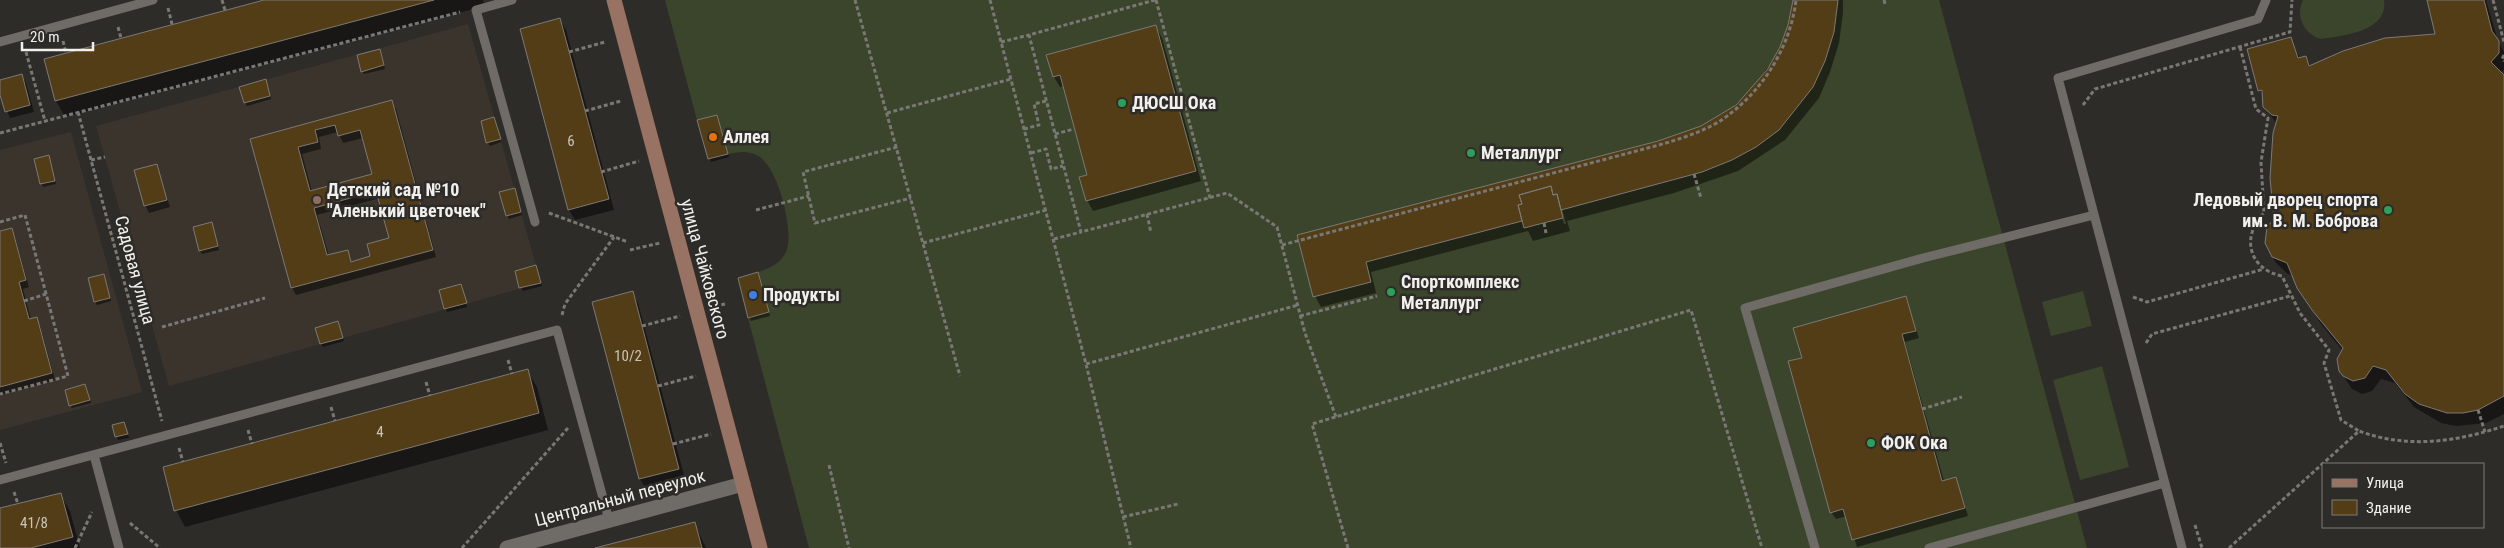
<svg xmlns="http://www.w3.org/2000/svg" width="2504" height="548" font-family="'Roboto Condensed',sans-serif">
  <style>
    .built { fill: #3a342c }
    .pitch { fill: #3a452b }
    .shadow { fill: #0007; fill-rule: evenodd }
    .building { fill: #533d17; stroke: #7c7975; fill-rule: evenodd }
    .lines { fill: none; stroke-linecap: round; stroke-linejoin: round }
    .path { stroke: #797875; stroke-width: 3; stroke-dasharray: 4 2.5; stroke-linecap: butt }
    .lane { stroke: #6f6c68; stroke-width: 9 }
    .street { stroke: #6f6c68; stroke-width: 15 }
    .secondary { stroke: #987262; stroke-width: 15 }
    .leisure-dot { fill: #2e9e5b; stroke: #2e2c29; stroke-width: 2 }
    .food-dot { fill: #e8710a; stroke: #2e2c29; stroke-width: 2 }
    .education-dot { fill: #8d6e63; stroke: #2e2c29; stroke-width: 2 }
    .shop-dot { fill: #3f7fe0; stroke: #2e2c29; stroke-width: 2 }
    .labels { text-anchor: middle; stroke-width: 5; stroke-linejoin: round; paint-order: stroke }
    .number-label { font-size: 15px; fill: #cac3b8 }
    .poi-label { font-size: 18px; font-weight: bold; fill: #f1f0ed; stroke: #2e2c29; text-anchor: start }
    .street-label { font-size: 18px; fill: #f1f0ed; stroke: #2e2c29 }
  </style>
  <rect width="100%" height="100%" fill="#2e2c29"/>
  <path class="built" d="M468 24 541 283 169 386 96 126Z
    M71 132 142 392 0 430V150Z"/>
  <path class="pitch" d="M665 0H1939L2087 548H809L748 318 769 312 758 272C770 268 780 264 786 252 795 233 778 166 758 156 748 150 739 152 728 154L717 115 697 120Z
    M2303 0H2384C2389 31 2344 36 2321 39 2304 34 2295 17 2303 0Z
    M2083 291 2092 326 2051 336 2042 302Z
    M2102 366 2129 467 2080 480 2053 380Z"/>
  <path class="shadow" d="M269 0H483L485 6 65 117 56 101Z
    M1793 0H1843V13L1839 43 1830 72 1819 98 1785 140 1738 171 1674 193 1567 221 1570 231 1533 241 1528 231 1371 272 1376 293 1321 307 1315 296 1299 236 1683 135 1720 118 1752 90 1781 48 1790 25ZM1558 205 1562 208 1566 224H1564Z
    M2431 0H2486L2498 41 2504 52V69L2500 74 2504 78V414L2486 423 2456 426 2441 423 2414 407 2395 383 2381 379 2372 391 2362 394 2352 389 2340 371 2343 351 2321 324 2294 276 2288 274 2276 263 2268 250 2266 235 2268 228 2276 220 2277 124 2264 106V97L2260 90 2290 38 2300 59 2305 57 2311 67 2437 35Z
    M560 20 566 30 614 210 575 220 569 210Z
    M1156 27 1162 38 1201 181 1093 211 1087 200 1088 176 1064 86 1060 87 1054 77 1048 56Z
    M381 53 385 69 364 74 362 71Z
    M22 76 26 83 34 112 10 118 0 90V82Z
    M267 84 271 99 247 106 245 103Z
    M391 102 396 109 436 257 296 295 292 288 252 140ZM338 132 343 143 363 138 373 175 312 192 302 154 321 149 319 137ZM380 198 391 239 372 257 352 263 347 251 329 256 317 215Z
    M717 116 729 157 711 162 698 121Z
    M494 119 501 142 490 146 488 143Z
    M35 159H50L56 184 43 187Z
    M156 165 170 207 149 213 145 205Z
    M516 193 522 215 509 219 507 215Z
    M213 227 219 250 202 254 200 251Z
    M11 229 15 237 29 287 23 289 31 320 36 319 40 326 55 380 0 395V232Z
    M537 270 542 286 523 291 516 272Z
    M758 274 770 316 751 321 749 317Z
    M105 278 111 301 97 305 95 301Z
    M461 285 467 307 447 312 441 291Z
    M632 293 638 303 685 479 646 489 640 479 594 303Z
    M1905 298 1919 338 1905 342 1944 481 1956 478 1968 516 1857 547 1847 516 1836 519 1831 512 1803 359Z
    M338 323 344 341 323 347 321 344Z
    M527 371 537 387 548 430 185 527 176 510Z
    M87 389 91 403 72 408 70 405Z
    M113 426H125L129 438 118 440Z
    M60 494 70 511 80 548H0V510Z
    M694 523 706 548H600Z"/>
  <path class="building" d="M264 0H434L55 101 44 59Z
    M1793 0H1838L1834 32 1825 61 1813 87 1779 130 1756 147 1732 160 1702 172 1561 210 1557 194 1553 195 1551 186 1519 195 1522 204 1518 205 1522 221 1366 262 1371 282 1313 297 1297 235 1658 141 1701 126 1736 105 1767 70 1780 47 1788 25Z
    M2427 0H2484L2492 31 2499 41V53L2491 62 2504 75V396L2478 410 2463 413H2447L2419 404 2405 394 2386 370 2373 366 2365 378 2353 381 2343 376 2339 371 2337 359 2343 348 2312 310 2297 288 2287 263 2272 257 2265 243 2267 227 2274 219 2270 178 2273 133 2278 116 2272 115 2263 107 2262 90 2258 91 2247 49 2291 37 2298 58 2306 56 2309 66 2343 51 2385 38 2435 34Z
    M560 18 609 199 568 210 520 29Z
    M1156 25 1196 171 1086 201 1079 177 1087 175 1060 75 1053 77 1046 55Z
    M380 49 384 65 361 72 357 55Z
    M22 74 30 105 5 112 0 95V80Z
    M266 79 270 96 244 103 239 87Z
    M392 100 433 250 291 288 250 139ZM335 125 338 136 360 130 372 174 310 191 298 147 318 142 315 130ZM376 191 389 238 367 244 370 256 351 262 348 250 327 255 314 208Z
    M717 115 728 154 708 159 697 120Z
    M494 117 501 139 486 143 481 121Z
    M49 155 55 181 40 184 34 159Z
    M157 164 167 200 144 206 134 170Z
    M1551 186 1553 195 1557 194 1563 218 1524 228 1518 205 1522 204 1519 195Z
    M515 188 521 212 506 216 499 192Z
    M212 222 218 246 199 251 193 227Z
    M12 228 26 280 19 282 29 319 37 317 52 373 0 387V231Z
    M536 265 541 283 519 288 515 271Z
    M758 272 769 312 748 318 738 278Z
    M104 274 110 298 94 302 88 278Z
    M461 284 467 303 444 309 439 290Z
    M633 291 679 469 639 479 592 302Z
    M1906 296 1916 331 1902 334 1942 481 1956 477 1965 508 1852 540 1843 509 1830 513 1788 361 1802 358 1793 328Z
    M338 321 343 338 320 344 315 328Z
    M528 369 539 413 174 511 163 467Z
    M85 384 90 400 69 406 65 390Z
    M124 422 128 434 115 437 112 425Z
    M61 493 73 537 31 548H0V508Z
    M695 522 702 548H595Z"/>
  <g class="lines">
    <path class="path" d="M222 0 225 10
      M855 0 960 376
      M990 0 1086 364 1131 548
      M1155 0 1029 35 1081 232 1227 193 1277 227 1305 333 1336 417
      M1156 0 1210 198
      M1884 0 1885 4
      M2493 0 2504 42
      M168 8 172 24
      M118 27 121 38
      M63 41 66 53
      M1001 42 1029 35
      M2240 47 2256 109 2268 118 2261 162 2264 213C2241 236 2248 269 2282 276L2300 313 2329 350 2324 363 2341 420 2359 431
      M26 52 45 121
      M569 52 605 42
      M2504 55 2502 59 2504 61
      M2083 105 2095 89 2290 32 2292 0
      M585 111 621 101
      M78 112 162 421
      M887 113 1011 79
      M1024 129 1039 125 1034 104 1046 101
      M0 133 460 12
      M1055 134 1074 129
      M897 147 803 172 815 223 911 198
      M1031 153 1046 149 1051 169 1063 166
      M91 160 105 157
      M601 172 639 161
      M1694 174 1701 198
      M756 210 809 196
      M549 213 628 242
      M1147 214 1151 233
      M0 222 25 215 68 376 0 394
      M1544 223 1546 233
      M1054 239 1081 232
      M923 243 1046 210
      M1282 245 1659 145C1680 139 1702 132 1720 121 1761 94 1790 49 1796 0
      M630 250 660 243
      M2133 297 2147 302 2264 269
      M24 301 46 294
      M715 306 725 304
      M562 315 565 304 614 237
      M1300 316 1377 296
      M642 326 680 316
      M162 327 265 298
      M2146 343 2152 334 2290 296
      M508 360 512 374
      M1086 364 1298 305
      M426 382 430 396
      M658 386 696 376
      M331 407 335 421
      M1922 409 1962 397
      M2478 410 2485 432
      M248 430 252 444
      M0 443 6 463
      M673 444 711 434
      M179 448 183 462
      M829 465 849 548
      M14 492 18 504
      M1123 517 1178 504
      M130 523 160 548
      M2195 525 2202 548
      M75 548 92 512
      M462 548 568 428
      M1348 548 1312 424 1691 310 1762 548
      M2229 548 2359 431C2407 449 2456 442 2504 426"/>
    <path class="lane" d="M512 0 476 10 535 222
      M0 42 153 0
      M94 455 119 548
      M0 480 557 330 609 520
      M1815 548 1745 308 1923 258 2094 215
      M1929 548 2165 483
      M2182 548 2058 78 2258 19 2266 0"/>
    <path class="street" d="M507 548 743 484"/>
    <path class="secondary" d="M614 0 760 548"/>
  </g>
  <g class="leisure-dot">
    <circle cx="1122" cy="103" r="5"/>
    <circle cx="1471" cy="153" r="5"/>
    <circle cx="2388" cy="210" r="5"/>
    <circle cx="1391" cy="292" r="5"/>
    <circle cx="1871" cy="443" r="5"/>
  </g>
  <circle class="food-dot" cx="713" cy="137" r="5"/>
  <circle class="education-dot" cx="317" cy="200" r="5"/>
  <circle class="shop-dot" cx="753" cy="295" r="5"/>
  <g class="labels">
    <g class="number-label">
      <text x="571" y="146">6</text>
      <text x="628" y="361">10/2</text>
      <text x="380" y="437">4</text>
      <text x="34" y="528">41/8</text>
    </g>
    <g class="poi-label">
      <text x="1132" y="109">ДЮСШ Ока</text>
      <text x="723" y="143">Аллея</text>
      <text x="1481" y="159">Металлург</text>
      <text x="327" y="196">Детский сад №10<tspan x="327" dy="21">"Аленький цветочек"</tspan></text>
      <text x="2378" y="206" text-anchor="end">Ледовый дворец спорта<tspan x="2378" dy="21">им. В. М. Боброва</tspan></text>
      <text x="1401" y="288">Спорткомплекс<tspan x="1401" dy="21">Металлург</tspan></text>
      <text x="763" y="301">Продукты</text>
      <text x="1881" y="449">ФОК Ока</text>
    </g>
    <g class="street-label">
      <text transform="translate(705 269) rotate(75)" y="6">улица Чайковского</text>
      <text transform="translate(135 270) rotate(75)" y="6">Садовая улица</text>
      <text transform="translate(620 498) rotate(-15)" y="6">Центральный переулок</text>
    </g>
  </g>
  <rect x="2322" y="463" width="162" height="65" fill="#2e2c29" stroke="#7c7a77"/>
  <rect x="2332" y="479" width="25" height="8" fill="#987262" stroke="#7c7a77"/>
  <text x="2366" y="488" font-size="15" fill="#f1f0ed">Улица</text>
  <rect x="2332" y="500" width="25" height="15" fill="#533d17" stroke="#7c7a77"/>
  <text x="2366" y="513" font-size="15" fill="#f1f0ed">Здание</text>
  <path d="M22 42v8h71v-8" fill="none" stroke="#f1f0ed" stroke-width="2.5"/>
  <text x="30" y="42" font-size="15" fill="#f1f0ed" stroke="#2e2c29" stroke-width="4" paint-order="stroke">20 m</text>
</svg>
